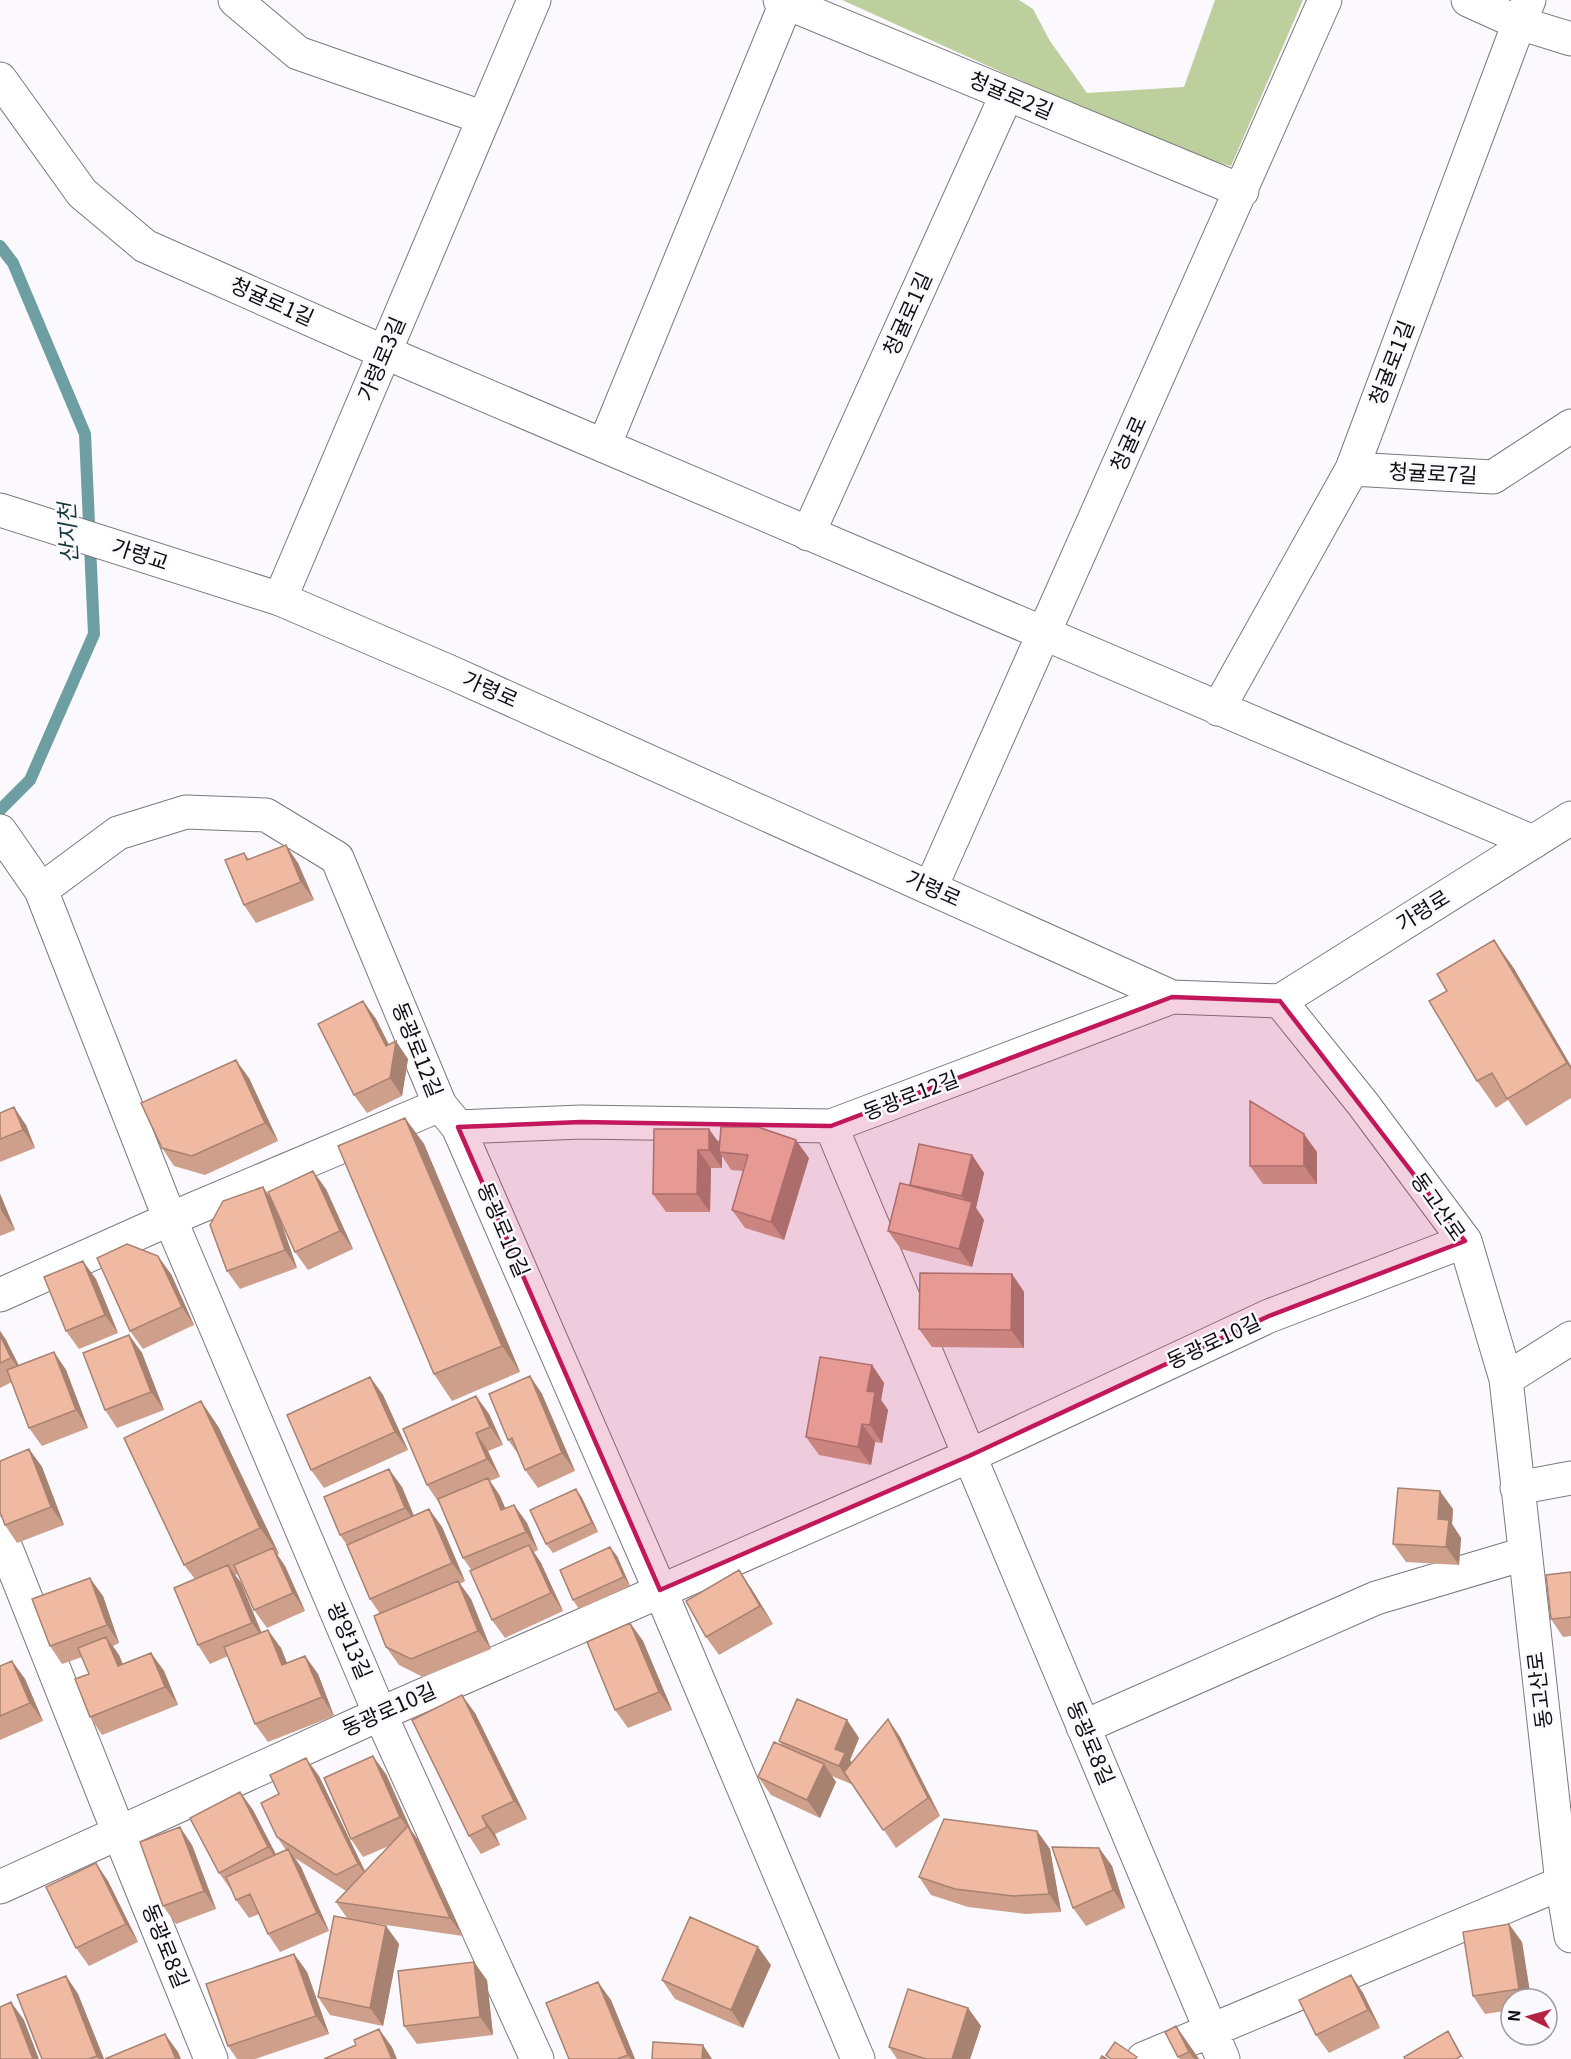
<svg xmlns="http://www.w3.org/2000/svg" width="1571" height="2059" font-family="Georgia,'Noto Sans KR',serif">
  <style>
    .forest { fill: #bccf9d }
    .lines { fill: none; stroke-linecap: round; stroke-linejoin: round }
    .stream { stroke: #6d9ea2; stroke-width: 12 }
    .minor-casing { stroke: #7b787e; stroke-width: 35 }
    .major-casing { stroke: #7b787e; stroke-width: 35 }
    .minor { stroke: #fff; stroke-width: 33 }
    .major { stroke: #fff; stroke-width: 33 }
    .wall { fill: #cea08b }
    .shaded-wall { fill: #a88271 }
    .building { fill: #f0baa2; stroke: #a88271; stroke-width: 1.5 }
    .marked { fill: #c2185b; fill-opacity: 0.2; stroke: #c2185b; stroke-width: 4.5; stroke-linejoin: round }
    .labels { text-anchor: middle; stroke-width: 5; stroke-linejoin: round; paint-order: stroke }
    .street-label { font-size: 21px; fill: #0f0e10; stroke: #fbf9fe }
    .water-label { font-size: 22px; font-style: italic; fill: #16383b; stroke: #fbf9fe }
  </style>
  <rect width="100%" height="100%" fill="#fbf9fe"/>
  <path class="forest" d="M842 0H1019L1033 9 1050 41 1087 93 1184 87 1215 0H1303L1231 166 1179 152Z"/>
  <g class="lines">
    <path class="stream" d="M0 246 13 263 85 434 94 634 30 780 0 810"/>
    <g class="minor-casing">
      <path id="minor" d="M235 0 298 53 484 118
        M780 0 1242 191
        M1468 0 1519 23 1571 39
        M0 79 82 193 145 246 384 352 1533 842
        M604 446 786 3
        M1352 469 1493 477 1571 426
        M808 534 1007 94
        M280 599 534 0
        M1218 709 1352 469 1519 23 1529 0
        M0 831 41 890 170 1219 380 1714 537 2059
        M931 887 1325 0
        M41 890 118 833 186 812 266 815 337 858 440 1105 458 1127 660 1590 858 2059
        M1280 1001 1363 1104 1465 1241 1506 1379 1562 1883 1571 1936
        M831 1126 1223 2059
        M458 1127 581 1122 831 1126 1172 997
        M0 1295 170 1219 440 1105
        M1506 1379 1571 1338
        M1517 1488 1571 1478
        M0 1533 119 1833 211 2059
        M1083 1727 1376 1598 1524 1554
        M0 1887 380 1714 969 1456 1269 1316 1465 1241
        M1143 2059 1562 1883"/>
    </g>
    <g class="major-casing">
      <path id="major" d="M0 510 280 599 450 672 1172 997 1280 1001 1571 818"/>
    </g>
    <use href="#minor" class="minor"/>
    <use href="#major" class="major"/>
  </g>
  <path class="wall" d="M244 853 249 859 298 863 314 900 256 923 244 905Z
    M1513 967 1571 1066V1098L1526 1126 1508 1100 1496 1108 1477 1081Z
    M363 1001 376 1019 389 1045 408 1059 402 1096 367 1113 354 1095Z
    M249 1078 278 1141 205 1175 174 1166 162 1148Z
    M0 1113 26 1125 35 1148 0 1162Z
    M405 1118 424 1144 520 1372 452 1401 434 1374Z
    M709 1129 719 1144 809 1158 784 1240 745 1228 732 1210 744 1171 731 1170 722 1156V1168H711L710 1212H666L653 1194Z
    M1317 1152V1184H1263L1250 1166Z
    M972 1155 984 1173 976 1208 984 1220 972 1267 901 1249 888 1231 910 1186V1185Z
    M263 1187 271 1199 326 1189 353 1249 308 1270 295 1252 280 1219 297 1268 240 1289 227 1271Z
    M0 1194 15 1230 0 1236Z
    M171 1274 194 1325 143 1349 130 1331Z
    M1012 1274 1024 1292V1348L932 1347 919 1329Z
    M96 1279 118 1333 79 1349 66 1331Z
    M0 1331 6 1340 19 1366 54 1352 66 1370 88 1428 42 1446 29 1428 12 1382 0 1388Z
    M129 1335 142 1353 164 1410 117 1428 105 1410Z
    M872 1365 884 1383 881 1400 888 1410 882 1443 875 1442 871 1465 819 1455 806 1437Z
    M530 1376 542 1394 575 1471 538 1488 525 1470 519 1455 508 1440Z
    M370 1377 383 1395 408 1450 324 1488 311 1470Z
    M476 1396 489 1414 503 1445 488 1451 500 1477 490 1481 500 1496 505 1509 514 1505 527 1523 538 1550 534 1552 541 1563 563 1611 505 1638 492 1620 472 1571 463 1558 439 1503 427 1485Z
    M201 1401 219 1428 279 1554 277 1555 285 1566 305 1611 267 1628 254 1610 238 1574 235 1575 241 1583 261 1632 281 1648 287 1663 305 1656 318 1674 334 1716 268 1742 255 1724 228 1656 210 1664 198 1645 195 1579 184 1565Z
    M29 1449 42 1467 64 1525 17 1543 5 1525Z
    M402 1487 414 1516 429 1509 442 1527 465 1581 460 1584 471 1599 491 1649 423 1677 399 1665 386 1647 380 1614 370 1599 347 1545 340 1535Z
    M576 1489 582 1498 598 1532 553 1553 546 1544Z
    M1453 1509 1452 1524 1461 1538 1459 1565 1406 1562 1393 1544Z
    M617 1556 630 1586 579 1609 573 1600Z
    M1571 1572V1636L1563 1637 1551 1619Z
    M751 1588 773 1624 719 1655 706 1637Z
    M103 1596 119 1643 113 1646 119 1655 123 1665 151 1653 164 1671 178 1705 102 1735 90 1717 89 1674 82 1657 62 1664 50 1646Z
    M630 1623 643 1641 672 1710 628 1728 615 1710Z
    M12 1661 25 1679 43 1721 0 1740V1666Z
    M475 1713 527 1819 495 1834 500 1845 481 1854 469 1836Z
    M888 1719 900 1737 940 1816 896 1848 852 1783 851 1784 832 1776 836 1782 820 1818 771 1795 758 1777 782 1745 779 1741 847 1720 859 1738 850 1760 852 1763Z
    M386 1774 411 1830 421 1844 463 1936 372 1923 386 1926 399 1944 383 2026 330 2015 318 1997 347 1918 336 1902 346 1891 295 1858 301 1867 329 1931 280 1952 268 1934 259 1914 249 1918 236 1900 232 1891 219 1873 240 1792 253 1810 276 1854 286 1850 277 1837 319 1776 365 1871 389 1846 363 1857 351 1839Z
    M1037 1831 1050 1849 1061 1912 1026 1914 968 1907 931 1895 919 1877Z
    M192 1845 216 1909 176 1924 163 1906Z
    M1099 1848 1112 1866 1125 1908 1086 1926 1073 1908Z
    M108 1881 138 1942 89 1966 76 1948Z
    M1522 1942 1531 1999H1511V2010L1485 2014 1473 1996Z
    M294 1954 307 1972 329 2034 255 2059H237L228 2046Z
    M771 1965 743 2028 675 1999 662 1980Z
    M1351 1975 1363 1993 1380 2028 1329 2053 1316 2035Z
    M66 1976 78 1994 104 2059H42Z
    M487 1980 493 2035 417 2044 404 2026Z
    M611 2000 635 2059H569Z
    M968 2008 981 2026 970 2059H897L889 2047Z
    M1176 2026 1199 2059H1180L1178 2057Z"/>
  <path class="shaded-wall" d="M286 845 298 863 314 900 301 882Z
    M1494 940 1513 967 1571 1066V1070Z
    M363 1001 376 1019 394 1055 396 1041 408 1059 402 1096 390 1078 386 1046Z
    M236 1060 249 1078 278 1141 265 1123Z
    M14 1107 26 1125 35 1148 23 1130Z
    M405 1118 424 1144 520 1372 502 1346Z
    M709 1129 722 1147 719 1152 722 1156V1168L709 1150Z
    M1304 1134 1317 1152V1184L1304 1166Z
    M796 1140 809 1158 784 1240 771 1222Z
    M698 1150 711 1168 710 1212 697 1194Z
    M972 1155 984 1173 976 1208 984 1220 972 1267 959 1249 970 1207 962 1196Z
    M313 1171 326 1189 353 1249 340 1231Z
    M263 1187 275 1205 297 1268 285 1250Z
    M0 1194 1 1196 15 1230 2 1212 0 1206Z
    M158 1256 171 1274 194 1325 182 1307Z
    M83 1261 96 1279 118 1333 105 1315Z
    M1012 1274 1024 1292V1348L1011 1330Z
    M0 1331 6 1340 24 1376 11 1358 0 1335Z
    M129 1335 142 1353 164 1410 151 1392Z
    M54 1352 66 1370 88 1428 76 1410Z
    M872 1365 884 1383 881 1400 888 1410 882 1443 870 1425 867 1391Z
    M530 1376 542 1394 575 1471 562 1453Z
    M370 1377 383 1395 408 1450 395 1432Z
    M476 1396 489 1414 503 1445 490 1427Z
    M201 1401 219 1428 279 1554 260 1528Z
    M862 1424 875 1442 871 1465 858 1447Z
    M476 1433 488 1451 500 1477 487 1459Z
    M29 1449 42 1467 64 1525 51 1507Z
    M389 1469 402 1487 418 1526 405 1508Z
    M488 1478 500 1496 514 1528 501 1510Z
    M576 1489 582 1498 598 1532 592 1523Z
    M1440 1491 1453 1509 1452 1524 1461 1538 1459 1565 1446 1547 1438 1519Z
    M514 1505 527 1523 538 1550 526 1532Z
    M429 1509 442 1527 465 1581 452 1563Z
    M529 1545 541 1563 563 1611 551 1593Z
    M610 1547 617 1556 630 1586 624 1577Z
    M273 1548 285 1566 305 1611 293 1593Z
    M228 1565 241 1583 265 1641 252 1623Z
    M739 1570 751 1588 773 1624 760 1606Z
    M90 1578 103 1596 119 1643 107 1625Z
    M458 1581 471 1599 491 1649 478 1631Z
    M630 1623 643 1641 672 1710 659 1692Z
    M268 1630 281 1648 295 1683 282 1665Z
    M106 1637 119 1655 131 1684 118 1666Z
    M151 1653 164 1671 178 1705 165 1687Z
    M305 1656 318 1674 334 1716 322 1697Z
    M12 1661 25 1679 43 1721 30 1703Z
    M462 1695 475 1713 527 1819 514 1801Z
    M888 1719 900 1737 940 1816 928 1798Z
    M847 1720 859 1738 850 1760 857 1771 851 1784 839 1766 835 1749Z
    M373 1756 386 1774 411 1830 421 1844 463 1936 450 1918 411 1832 400 1817Z
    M306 1758 319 1776 370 1882 358 1864Z
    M824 1764 836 1782 820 1818 807 1800Z
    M240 1792 253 1810 281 1865 268 1847Z
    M482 1816 495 1834 500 1845 487 1827Z
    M180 1827 192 1845 216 1909 204 1891Z
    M1037 1831 1050 1849 1061 1912 1049 1894Z
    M1099 1848 1112 1866 1125 1908 1113 1890Z
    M288 1849 301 1867 329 1931 317 1913Z
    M96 1863 108 1881 138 1942 126 1924Z
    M1509 1924 1522 1942 1531 1999H1526L1519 1989Z
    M386 1926 399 1944 383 2026 370 2008Z
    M758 1947 771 1965 743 2028 731 2010Z
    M294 1954 307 1972 329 2034 316 2016Z
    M474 1962 487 1980 493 2035 480 2017Z
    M1351 1975 1363 1993 1380 2028 1368 2010Z
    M66 1976 78 1994 104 2059H99L97 2056Z
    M598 1982 611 2000 635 2059H631L628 2055Z
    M11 2002 24 2020 39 2059H33Z
    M968 2008 981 2026 970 2059H952Z
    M1176 2026 1199 2059H1194L1189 2052Z
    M379 2029 392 2047 397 2059H392Z
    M1448 2031 1454 2041 1464 2059 1461 2056Z
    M165 2034 178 2052 181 2059H176Z
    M703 2045 712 2059H702Z"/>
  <path class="building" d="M286 845 301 882 244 905 225 860 244 853 247 860Z
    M1494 940 1567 1063 1507 1099 1492 1073 1477 1081 1429 1001 1447 991 1437 974Z
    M363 1001 386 1046 396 1041 390 1078 354 1095 318 1024Z
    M236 1060 265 1123 192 1156 162 1148 141 1103Z
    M1250 1101 1304 1134V1166H1250Z
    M14 1107 23 1130 0 1139V1113Z
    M405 1118 502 1346 434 1374 338 1146Z
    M721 1127H758L796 1140 771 1222 732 1210 748 1155 719 1152Z
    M654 1129H709V1150H698L697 1194H653Z
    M919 1144 972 1155 962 1196 910 1185Z
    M313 1171 340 1231 295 1252 268 1192Z
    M900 1183 972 1202 959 1249 888 1231Z
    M263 1187 285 1250 227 1271 210 1225 223 1201Z
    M127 1244 158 1256 182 1307 130 1331 97 1258Z
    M83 1261 105 1315 66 1331 44 1277Z
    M920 1273 1012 1274 1011 1330 919 1329Z
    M0 1335 11 1358 0 1363Z
    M129 1335 151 1392 105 1410 83 1353Z
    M54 1352 76 1410 29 1428 7 1370Z
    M820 1357 872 1365 867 1391 875 1392 870 1425 862 1424 858 1447 806 1437Z
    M530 1376 562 1453 525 1470 512 1438 508 1440 489 1394Z
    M370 1377 395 1432 311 1470 287 1415Z
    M476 1396 490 1427 476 1433 487 1459 427 1485 403 1429Z
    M201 1401 260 1528 184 1565 124 1438Z
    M29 1449 51 1507 5 1525 0 1512V1461Z
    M389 1469 405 1508 340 1535 324 1497Z
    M488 1478 501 1510 514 1505 526 1532 463 1558 438 1499Z
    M1398 1488 1440 1491 1438 1519 1449 1520 1446 1547 1393 1544Z
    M576 1489 592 1523 546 1544 530 1510Z
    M429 1509 452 1563 370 1599 347 1545Z
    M529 1545 551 1593 492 1620 470 1571Z
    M610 1547 624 1577 573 1600 560 1570Z
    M273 1548 293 1593 254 1610 234 1565Z
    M228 1565 252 1623 198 1645 174 1588Z
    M739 1570 760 1606 706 1637 686 1601Z
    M1571 1572V1617L1551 1619 1546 1575Z
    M90 1578 107 1625 50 1646 32 1599Z
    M458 1581 478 1631 411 1659 386 1647 374 1616Z
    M630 1623 659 1692 615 1710 587 1642Z
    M268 1630 282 1665 305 1656 322 1697 255 1724 224 1647Z
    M106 1637 118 1666 151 1653 165 1687 90 1717 75 1679 89 1674 78 1648Z
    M12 1661 30 1703 0 1716V1666Z
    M462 1695 514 1801 482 1816 487 1827 469 1836 412 1720Z
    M797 1699 847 1720 835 1749 845 1753 839 1766 779 1741Z
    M888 1719 928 1798 883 1830 844 1772Z
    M774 1742 824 1764 807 1800 758 1777Z
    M373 1756 400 1817 351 1839 324 1778Z
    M306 1758 358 1864 336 1875 277 1837 261 1803 279 1794 270 1775Z
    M240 1792 268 1847 219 1873 190 1818Z
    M944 1819 1037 1831 1049 1894 1013 1896 955 1889 919 1877Z
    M408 1826 450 1918 336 1902Z
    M180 1827 204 1891 163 1906 140 1842Z
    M1052 1847 1099 1848 1113 1890 1073 1908Z
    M288 1849 317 1913 268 1934 250 1894 236 1900 226 1877Z
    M96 1863 126 1924 76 1948 46 1887Z
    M334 1916 386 1926 370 2008 318 1997Z
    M690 1917 758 1947 731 2010 662 1980Z
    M1509 1924 1519 1989 1473 1996 1463 1932Z
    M294 1954 316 2016 228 2046 206 1984Z
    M474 1962 480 2017 404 2026 398 1971Z
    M1351 1975 1368 2010 1316 2035 1299 2000Z
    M66 1976 97 2056 88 2059H42L17 1995Z
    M598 1982 628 2055 617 2059H569L546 2003Z
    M908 1989 968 2008 952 2059H926L889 2047Z
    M11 2002 33 2059H0V2007Z
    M1176 2026 1189 2052 1178 2057 1165 2032Z
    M379 2029 392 2059H324L356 2045 354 2040Z
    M1448 2031 1461 2056 1456 2059H1405L1404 2057Z
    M165 2034 176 2059H105Z
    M653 2042 703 2045 702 2059H652Z
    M1115 2042 1137 2057 1135 2059H1111L1106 2055Z
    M1102 2056 1107 2059H1100Z"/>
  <path class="marked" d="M1172 997 1280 1001 1465 1241 1269 1316 969 1456 660 1590 458 1127 581 1122 831 1126Z"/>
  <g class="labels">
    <g class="street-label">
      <text transform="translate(1011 96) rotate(23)" y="7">청귤로2길</text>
      <text transform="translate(272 302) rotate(24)" y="7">청귤로1길</text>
      <text transform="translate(908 314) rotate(-66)" y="7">청귤로1길</text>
      <text transform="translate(382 359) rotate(-67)" y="7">가령로3길</text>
      <text transform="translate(1392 363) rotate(-69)" y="7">청귤로1길</text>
      <text transform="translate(1129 444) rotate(-66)" y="7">청귤로</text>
      <text transform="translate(1433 474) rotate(3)" y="7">청귤로7길</text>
      <text transform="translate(140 555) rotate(18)" y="7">가령교</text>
      <text transform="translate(490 690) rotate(24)" y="7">가령로</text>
      <text transform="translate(933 889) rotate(24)" y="7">가령로</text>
      <text transform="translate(1423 911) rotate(-32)" y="7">가령로</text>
      <text transform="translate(417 1050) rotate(68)" y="7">동광로12길</text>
      <text transform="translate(911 1096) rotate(-21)" y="7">동광로12길</text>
      <text transform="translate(1438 1207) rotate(55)" y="7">동고산로</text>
      <text transform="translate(503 1230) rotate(67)" y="7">동광로10길</text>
      <text transform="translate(1214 1342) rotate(-25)" y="7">동광로10길</text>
      <text transform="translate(349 1641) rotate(67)" y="7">광양13길</text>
      <text transform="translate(1540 1690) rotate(-97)" y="7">동고산로</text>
      <text transform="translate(389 1710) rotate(-24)" y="7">동광로10길</text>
      <text transform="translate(1090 1743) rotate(67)" y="7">동광로8길</text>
      <text transform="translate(165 1946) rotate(68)" y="7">동광로8길</text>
    </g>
    <g class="water-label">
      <text transform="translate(68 533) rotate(-93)" y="8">산지천</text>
    </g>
  </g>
  <g transform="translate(1529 2017) rotate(275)"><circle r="28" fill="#fbf9fe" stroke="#9d9b9f" stroke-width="1.5"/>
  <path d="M0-4.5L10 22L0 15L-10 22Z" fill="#b52342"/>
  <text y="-9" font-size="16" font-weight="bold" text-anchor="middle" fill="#0f0e10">N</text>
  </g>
</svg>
